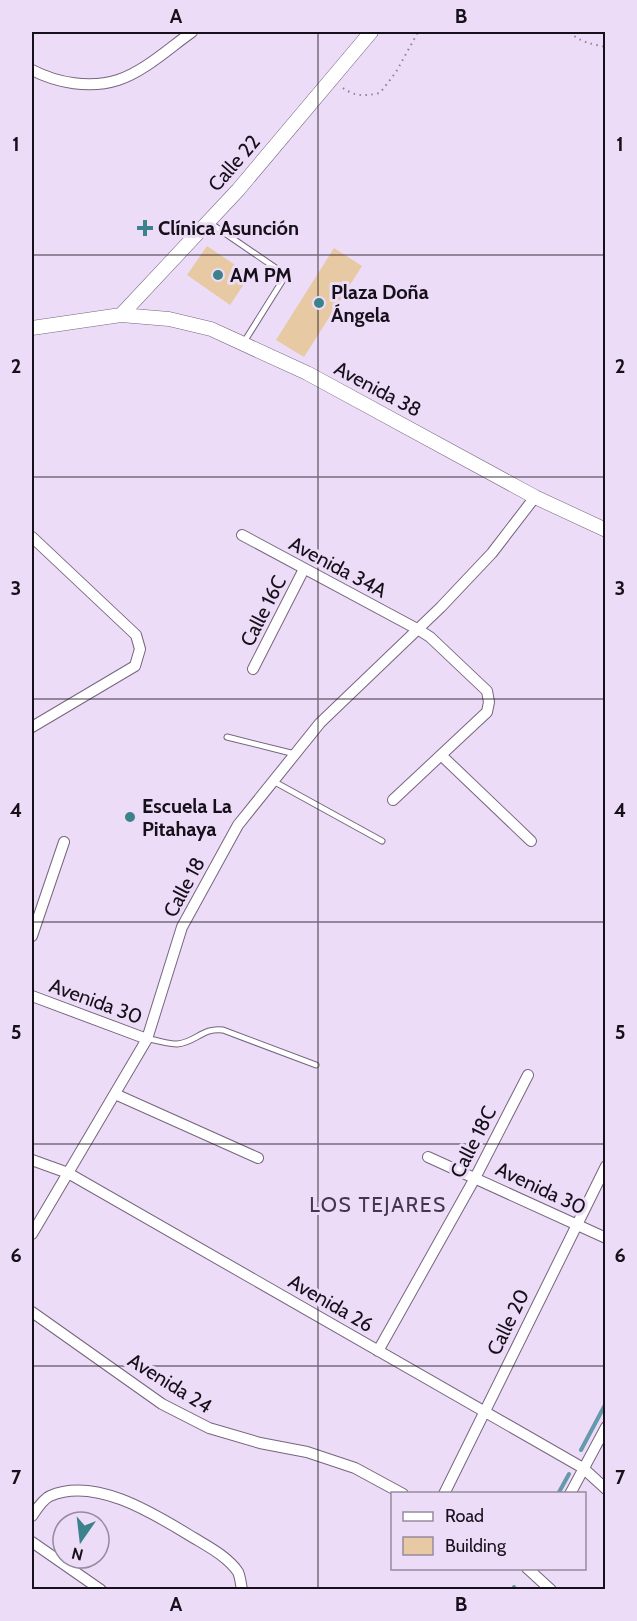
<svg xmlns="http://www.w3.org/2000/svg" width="637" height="1621" font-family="Cabin,sans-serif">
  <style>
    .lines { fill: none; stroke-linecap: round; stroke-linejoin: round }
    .stream { stroke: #6599ab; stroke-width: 4 }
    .building { fill: #e7caa3 }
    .service-casing { stroke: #75667e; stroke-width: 7 }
    .minor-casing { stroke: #75667e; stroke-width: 12 }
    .tertiary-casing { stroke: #75667e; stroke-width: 15 }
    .path { stroke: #8d8194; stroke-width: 2; stroke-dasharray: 1.5 4.5; stroke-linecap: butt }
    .service { stroke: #fff; stroke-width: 5 }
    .minor { stroke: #fff; stroke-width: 10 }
    .tertiary { stroke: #fff; stroke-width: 14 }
    .grid { fill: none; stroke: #16101a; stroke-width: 1.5; stroke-opacity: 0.55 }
    .poi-dot { fill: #3b828a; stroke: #eddcf7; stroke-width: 2 }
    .labels { text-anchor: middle; stroke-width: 6; stroke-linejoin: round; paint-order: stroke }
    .street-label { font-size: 20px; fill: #16101a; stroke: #eddcf7 }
    .poi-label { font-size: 20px; font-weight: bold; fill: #16101a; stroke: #eddcf7; text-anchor: start }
    .neighbourhood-label { font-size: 21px; letter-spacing: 1.5px; fill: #44364c; stroke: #eddcf7 }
    .neatline { fill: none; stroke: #16101a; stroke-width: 2 }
    .grid-label { font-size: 20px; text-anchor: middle; font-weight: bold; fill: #16101a }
  </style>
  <rect width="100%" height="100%" fill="#eddcf7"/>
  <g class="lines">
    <path class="stream" d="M581 1450 606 1403
      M558 1494 569 1474
      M512 1590 514 1587"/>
  </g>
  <path class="building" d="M207 246 250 275 230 305 187 275Z
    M334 248 362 266 304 357 276 340Z"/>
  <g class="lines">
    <g class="service-casing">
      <path id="service" d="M210 223 286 275 244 342
        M227 737 295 754
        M273 781 382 841
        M148 1039C157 1040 168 1044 177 1044 195 1043 203 1027 223 1030L316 1065"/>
    </g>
    <g class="minor-casing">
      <path id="minor" d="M32 70C57 83 90 89 118 80 145 71 169 48 192 32
        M242 535 419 630 430 637 487 691 489 702 487 712 393 800
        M32 537 136 635 140 649 135 666 32 727
        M253 669 304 569
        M441 755 531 841
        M32 936 64 842
        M32 996 147 1039
        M115 1094 258 1158
        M428 1157 606 1238
        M32 1160 68 1173 583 1468 606 1489
        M32 1234 147 1039 182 927 238 825 320 723 441 607 492 553 535 497
        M32 1312 162 1404 209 1428 260 1443 307 1452 355 1468 403 1494
        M378 1351 475 1178 528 1075
        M444 1494 606 1166
        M570 1494 606 1427
        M32 1516C36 1510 43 1499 50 1496 96 1476 156 1515 194 1538 209 1547 228 1557 238 1572 240 1576 241 1584 242 1590
        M32 1542 101 1590
        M527 1568 551 1590"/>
    </g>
    <g class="tertiary-casing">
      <path id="tertiary" d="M121 315 238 190 371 32
        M32 328 121 315 169 319 211 329 307 373 535 497 606 530"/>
    </g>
    <path class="path" d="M570 32C579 42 592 44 606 47
      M343 88C355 97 366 96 380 93L396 72 418 32"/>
    <use href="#service" class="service"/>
    <use href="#minor" class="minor"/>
    <use href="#tertiary" class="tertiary"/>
  </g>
  <path class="grid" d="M318 32V1590M32 255H606M32 477H606M32 699H606M32 922H606M32 1144H606M32 1366H606"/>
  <g class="poi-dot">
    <path d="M142 219h6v6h6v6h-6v6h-6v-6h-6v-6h6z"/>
    <circle cx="218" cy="275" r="6"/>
    <circle cx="319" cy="303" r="6"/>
    <circle cx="130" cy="817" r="6"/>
  </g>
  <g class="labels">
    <g class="street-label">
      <text transform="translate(234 163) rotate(-49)" y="7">Calle 22</text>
      <text transform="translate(378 389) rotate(28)" y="7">Avenida 38</text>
      <text transform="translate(338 567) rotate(28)" y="7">Avenida 34A</text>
      <text transform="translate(263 611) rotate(-63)" y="7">Calle 16C</text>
      <text transform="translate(184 887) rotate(-62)" y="7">Calle 18</text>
      <text transform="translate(96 1001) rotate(20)" y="7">Avenida 30</text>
      <text transform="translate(473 1142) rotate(-63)" y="7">Calle 18C</text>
      <text transform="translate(541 1188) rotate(25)" y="7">Avenida 30</text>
      <text transform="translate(331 1303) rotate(30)" y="7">Avenida 26</text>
      <text transform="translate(508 1322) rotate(-64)" y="7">Calle 20</text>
      <text transform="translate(170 1383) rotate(32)" y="7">Avenida 24</text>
    </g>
    <g class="poi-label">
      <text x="158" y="235">Clínica Asunción</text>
      <text x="230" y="282">AM PM</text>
      <text x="331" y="299">Plaza Doña<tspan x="331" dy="23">Ángela</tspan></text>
      <text x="142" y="813">Escuela La<tspan x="142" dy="23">Pitahaya</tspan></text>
    </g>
    <g class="neighbourhood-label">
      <text x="378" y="1212">LOS TEJARES</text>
    </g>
  </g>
  <rect width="637" height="1621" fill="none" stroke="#eddcf7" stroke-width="66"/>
  <rect x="391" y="1492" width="195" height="78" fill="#eddcf7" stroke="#978a9f" stroke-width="1.5"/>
  <rect x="403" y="1512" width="30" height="9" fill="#ffffff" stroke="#978a9f" stroke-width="1.5"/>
  <text x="445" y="1522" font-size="18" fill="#16101a">Road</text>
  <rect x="403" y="1537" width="30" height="18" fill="#e7caa3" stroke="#978a9f" stroke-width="1.5"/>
  <text x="445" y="1552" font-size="18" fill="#16101a">Building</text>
  <g transform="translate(81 1540) rotate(194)"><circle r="28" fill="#eddcf7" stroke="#978a9f" stroke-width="1.5"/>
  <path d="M0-4.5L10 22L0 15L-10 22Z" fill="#3b828a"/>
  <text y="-9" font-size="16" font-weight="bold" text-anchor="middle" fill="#16101a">N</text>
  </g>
  <rect x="33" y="33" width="571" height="1555" class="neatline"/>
  <g class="grid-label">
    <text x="176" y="23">A</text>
    <text x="461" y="23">B</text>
    <text x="16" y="151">1</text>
    <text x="620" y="151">1</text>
    <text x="16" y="373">2</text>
    <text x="620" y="373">2</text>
    <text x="16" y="595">3</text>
    <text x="620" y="595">3</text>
    <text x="16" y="817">4</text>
    <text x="620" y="817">4</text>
    <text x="16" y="1039">5</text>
    <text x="620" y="1039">5</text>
    <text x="16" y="1262">6</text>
    <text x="620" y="1262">6</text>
    <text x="16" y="1484">7</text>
    <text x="620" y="1484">7</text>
    <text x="176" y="1611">A</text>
    <text x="461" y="1611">B</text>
  </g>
</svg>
